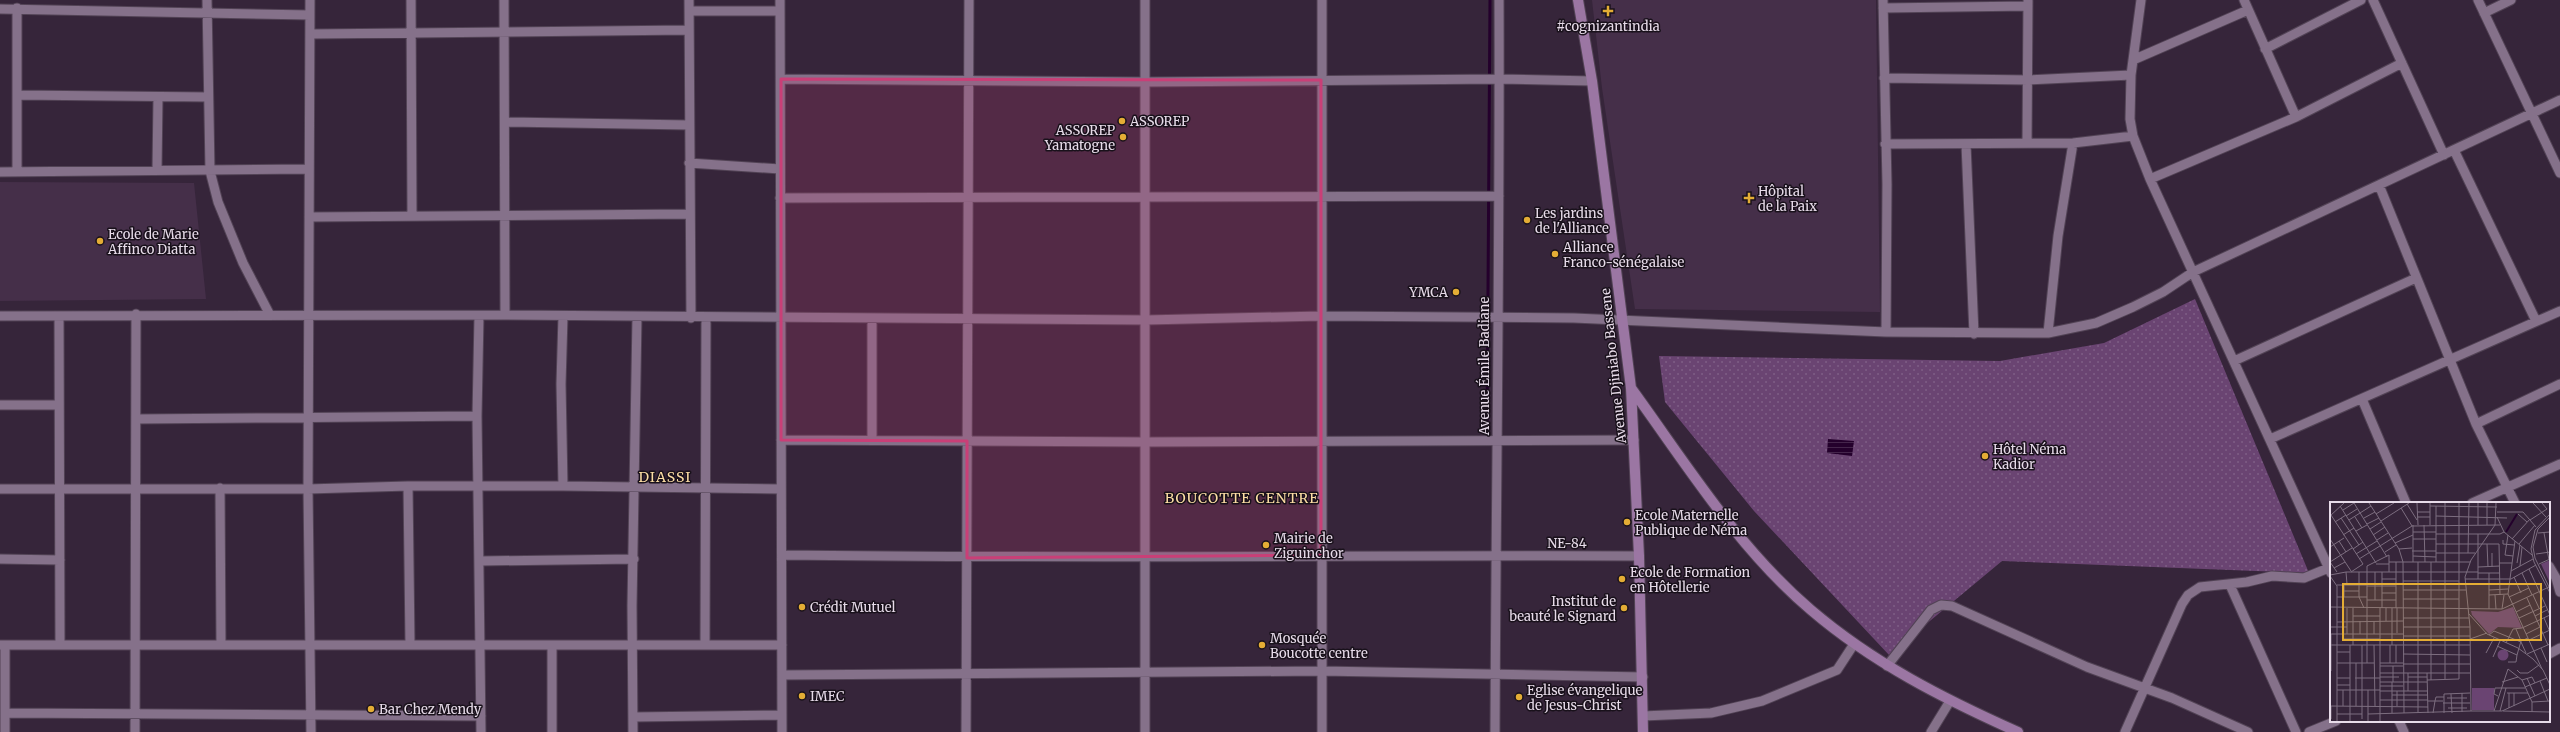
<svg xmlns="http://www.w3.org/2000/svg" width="2560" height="732" font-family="Merriweather,serif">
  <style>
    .built { fill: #452f49 }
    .park { fill: url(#park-dots) }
    .water { fill: url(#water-rules) }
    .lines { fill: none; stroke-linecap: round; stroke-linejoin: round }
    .stream { stroke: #24002c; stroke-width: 3 }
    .street-casing { stroke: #524355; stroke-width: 11 }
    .secondary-casing { stroke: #524355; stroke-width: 12 }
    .street { stroke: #85718a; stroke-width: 9 }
    .secondary { stroke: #9b76a3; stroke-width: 10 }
    .marked { fill: #c93f77; fill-opacity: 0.2; stroke: #c93f77; stroke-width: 3; stroke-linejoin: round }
    .poi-dot { fill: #e4ad35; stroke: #19111b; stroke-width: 1.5 }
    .labels { text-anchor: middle; stroke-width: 3; stroke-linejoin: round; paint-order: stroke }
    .poi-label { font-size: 13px; fill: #e7dbe9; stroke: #19111b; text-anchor: start }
    .street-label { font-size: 13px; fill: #e7dbe9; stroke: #19111b }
    .neighbourhood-label { font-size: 14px; letter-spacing: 1px; fill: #fcdda4; stroke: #19111b }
    .inset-river { fill: none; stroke: #24002c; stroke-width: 2 }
    .inset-road { fill: none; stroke: #7d6e80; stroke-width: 1 }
    .view { fill: #e4ad35; fill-opacity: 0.15; stroke: #e4ad35; stroke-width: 2 }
    .inset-edge { fill: none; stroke: #e7dbe9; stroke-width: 2 }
  </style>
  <defs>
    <pattern id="park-dots" width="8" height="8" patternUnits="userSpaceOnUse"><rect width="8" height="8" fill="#6a4472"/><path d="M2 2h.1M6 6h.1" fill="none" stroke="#7f5e86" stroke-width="1.8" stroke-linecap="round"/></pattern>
    <pattern id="water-rules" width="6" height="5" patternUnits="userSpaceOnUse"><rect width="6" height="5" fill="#24002c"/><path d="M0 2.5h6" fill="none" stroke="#44254b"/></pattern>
  </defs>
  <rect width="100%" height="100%" fill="#36253a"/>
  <path class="built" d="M1592 0H1876L1880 312 1635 309 1602 88Z
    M0 182 194 183 206 299 0 301Z"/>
  <path class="park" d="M2195 299 2309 573 2002 561 1889 655 1754 511 1665 402 1659 356 2000 361 2104 343Z"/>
  <path class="water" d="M1828 439 1854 441 1852 456 1827 453Z"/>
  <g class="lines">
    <path class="stream" d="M1487 435 1490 0"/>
    <g class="street-casing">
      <path id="street" d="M207 0 210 171 218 202 243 263 270 315
        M310 0 308 489 311 732
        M411 0 412 215
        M504 0 505 315
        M689 0 691 318
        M780 0 782 732
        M1145 0V732
        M1883 0 1887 184 1886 332
        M2141 0 2131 75 2130 119 2133 136 2150 179 2331 573
        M2244 0 2296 117
        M2373 0 2444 155
        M2478 0 2560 173
        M17 8V171
        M1883 8 2028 6
        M0 9 310 15
        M689 11H780
        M2484 13 2511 0
        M310 34 688 30
        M2265 49 2361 0
        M2133 60 2248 10
        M1884 78 2029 80 2131 75
        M781 79 1145 82 1499 79 1592 81
        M17 95 208 97
        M505 122 689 125
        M2027 143 2028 1
        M1885 144 2073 143 2133 136
        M1966 144 1974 334
        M2454 150 2536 321
        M689 163 780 169
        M157 170 158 98
        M0 172 309 169
        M2150 179 2296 117 2402 63
        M2379 185 2476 424 2515 503
        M780 198 1499 196
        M309 217 690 214
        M0 316 505 315 1146 320 1321 316 1574 318 1886 332 2048 333 2096 323 2133 307 2163 292 2193 272 2560 100
        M59 316 60 645
        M479 316 477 416 481 732
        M563 316 561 384 563 486
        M2048 333 2058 236 2073 143
        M2234 361 2416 278
        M2362 399 2406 503
        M0 405H57
        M136 419 477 416
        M2476 424 2560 384
        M2270 439 2560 311
        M781 440 1144 442 1634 440
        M872 440V318
        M408 486 410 644
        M220 488 221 645
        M0 489H308L408 486H563L781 489
        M2472 503 2560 464
        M782 555C1067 559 1353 555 1639 556
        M0 559 60 560
        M480 561 634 559
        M2549 566 2556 578 2560 592
        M2230 585 2296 732
        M705 644 706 317
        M0 645H782
        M552 646V732
        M2549 654 2560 648
        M1887 666 1931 610 1941 605 1952 606 2087 667 2172 698 2248 732
        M782 675 1322 671 1643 677
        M5 713 481 716
        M1643 716 1711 713 1762 701 1837 670 1854 644
        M633 717 782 715
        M2399 721 2404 732
        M5 732V645
        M135 732 136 314
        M633 732 632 606 637 317
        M966 732 969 0
        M1322 732V0
        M1495 732C1496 488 1500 244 1499 0
        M1931 732 1950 701
        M2125 732 2182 604 2188 595 2200 587 2247 582 2272 576 2304 578 2331 567
        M2309 732 2336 721"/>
    </g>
    <g class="secondary-casing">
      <path id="secondary" d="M1578 0 1592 81 1631 388 1639 556 1643 732
        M1631 388C1687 465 1738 548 1811 610 1873 663 1944 699 2018 732"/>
    </g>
    <use href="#street" class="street"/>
    <use href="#secondary" class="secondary"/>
  </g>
  <path class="marked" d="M781 79 1321 80V555L967 558V441L781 440Z"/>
  <g class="poi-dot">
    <path d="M1606 5h4v4h4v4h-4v4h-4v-4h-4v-4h4z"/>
    <circle cx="1122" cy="121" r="4"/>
    <circle cx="1123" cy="137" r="4"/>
    <path d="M1747 192h4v4h4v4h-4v4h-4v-4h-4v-4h4z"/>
    <circle cx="1527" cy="220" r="4"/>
    <circle cx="100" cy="241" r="4"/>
    <circle cx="1555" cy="254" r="4"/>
    <circle cx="1456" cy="292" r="4"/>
    <circle cx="1985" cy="456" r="4"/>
    <circle cx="1627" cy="522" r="4"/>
    <circle cx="1266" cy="545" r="4"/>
    <circle cx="1622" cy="579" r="4"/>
    <circle cx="802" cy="607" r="4"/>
    <circle cx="1624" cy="608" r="4"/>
    <circle cx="1262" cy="645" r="4"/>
    <circle cx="802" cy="696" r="4"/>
    <circle cx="1519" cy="697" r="4"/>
    <circle cx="371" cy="709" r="4"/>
  </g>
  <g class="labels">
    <g class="poi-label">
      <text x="1608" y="31" text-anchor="middle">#cognizantindia</text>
      <text x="1130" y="126">ASSOREP</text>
      <text x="1115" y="135" text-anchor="end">ASSOREP<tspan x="1115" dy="15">Yamatogne</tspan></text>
      <text x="1758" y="196">Hôpital<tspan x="1758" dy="15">de la Paix</tspan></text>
      <text x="1535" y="218">Les jardins<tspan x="1535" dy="15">de l'Alliance</tspan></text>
      <text x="108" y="239">Ecole de Marie<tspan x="108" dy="15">Affinco Diatta</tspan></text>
      <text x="1563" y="252">Alliance<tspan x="1563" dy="15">Franco-sénégalaise</tspan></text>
      <text x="1448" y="297" text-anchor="end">YMCA</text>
      <text x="1993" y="454">Hôtel Néma<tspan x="1993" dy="15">Kadior</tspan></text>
      <text x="1635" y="520">Ecole Maternelle<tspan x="1635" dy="15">Publique de Néma</tspan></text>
      <text x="1274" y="543">Mairie de<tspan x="1274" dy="15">Ziguinchor</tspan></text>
      <text x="1630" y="577">Ecole de Formation<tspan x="1630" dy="15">en Hôtellerie</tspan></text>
      <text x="1616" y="606" text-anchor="end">Institut de<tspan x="1616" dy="15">beauté le Signard</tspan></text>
      <text x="810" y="612">Crédit Mutuel</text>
      <text x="1270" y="643">Mosquée<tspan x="1270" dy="15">Boucotte centre</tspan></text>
      <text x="1527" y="695">Eglise évangelique<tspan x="1527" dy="15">de Jesus-Christ</tspan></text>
      <text x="810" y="701">IMEC</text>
      <text x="379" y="714">Bar Chez Mendy</text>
    </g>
    <g class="street-label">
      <text transform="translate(1484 366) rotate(-90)" y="5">Avenue Émile Badiane</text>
      <text transform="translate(1613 366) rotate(-96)" y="5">Avenue Djiniabo Bassene</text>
      <text x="1567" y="548">NE-84</text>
    </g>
    <g class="neighbourhood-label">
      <text x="665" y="482">DIASSI</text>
      <text x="1242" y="503">BOUCOTTE CENTRE</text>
    </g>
  </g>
  <g transform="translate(2330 502)">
    <rect width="220" height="220" fill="#36253a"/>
    <path d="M167.5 153a5.5 5.5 0 1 1 11 0a5.5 5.5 0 1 1-11 0ZM142 186H164V208H142Z" fill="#6a4472"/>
    <path d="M220 58V81L211 62Z" fill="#6a4472"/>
    <path d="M183 105 192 126 168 125 159 132 142 113 141 109 168 110Z" fill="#6a4472"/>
    <path class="inset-river" d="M176 30 187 12"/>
    <path class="inset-road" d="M24 1 57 55M39 1 69 47 73 60 74 211M87 1 88 23M148 1V23M166 1 165 23 141 58 135 75 140 125 141 209H172L220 187M203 1 216 15M77 2 87 18M10 4 46 61M100 4 167 5M71 6 82 24M13 8 24 1M87 10H100M167 10H193L206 25M46 12 64 1M188 12 197 20M220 12 205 28 201 47 204 60 220 91M1 13 33 62 21 70M0 14 14 1M16 14 27 7M106 14 177 16M25 15 32 26M87 15H100M167 15 174 30 202 53M220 15 208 27 203 45 205 56 220 87M11 16 29 43M34 16 45 10M19 18 41 4M200 18 217 7 212 1M51 19 79 1M5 20 16 13M37 22 49 16M94 23 95 60M100 23V1M157 23V1M40 27 51 20M26 29 37 23M83 30H106M208 31 220 30M214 31 219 58M106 32H170L174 30M13 33 24 26M43 33 55 25M178 33 175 53 183 54M0 37 21 69M83 37H106M182 37 200 17M47 38 58 31M173 38V42L184 43M9 39 16 50M185 39 178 92 212 167M65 41 83 33M106 42H169L170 93M157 42 158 65M189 42 205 23M0 45 14 36M23 47 33 40M69 47 82 46M82 49H106M55 50 66 43M106 51H145M138 51 139 1M162 51V65M26 52 47 39M206 52 220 50M83 54 106 55M29 57 82 24 170 23M0 60 22 46M0 60 7 70M59 60H140M66 60V106M83 60V23M88 60V211M101 60V178M106 60V4M169 61H182M187 61 190 43M46 62H59M209 62 220 57M190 64 192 45M148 65 170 64M4 66 15 60M199 67 220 113M181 69 203 57M16 70 17 82M29 70V95L34 106M45 70V98M52 70V106M148 71H170M159 71V107M192 71 202 93M0 73 16 70H148M0 74 7 84V219M184 75 191 91M52 77H66M135 77H181L206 63M148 77V32M73 79H129M14 82V95M7 83H37M37 84H66M73 88H136M159 88 178 87M14 89H29M52 91H66M159 93 178 92M165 93 166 107M203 93 209 106M7 95H37M179 95 199 86M197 96 218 143M73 97H129M37 98H66M0 105 172 107 219 85M17 106V132M50 106V219M56 106V119M172 107 174 93M186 110 200 103M139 112 157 132 188 146 203 157 213 168 220 183M23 114H50M205 114 217 108M73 116H139M189 116 215 104M214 116 220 130M30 119V132M44 119V132M7 120 73 119M0 125H17M73 125H140M186 127 191 139M67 131V106M0 132H73M196 132 210 125M159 133 164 129 191 140 196 151M73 134H140M13 137H50M140 137 157 131M199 138 220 128M176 141 183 127 192 126 220 113M0 143H140M23 143V106M32 143V217M44 143 45 204M62 143V106M66 143V161M167 144 187 153 191 139 198 136M211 146 217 160M7 150H20M156 151 164 136M73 152 140 153M197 152 220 142M163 155 170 139M178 160H186L187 153M7 161H44M37 161V64L59 53V70M50 161H73M60 161V143M73 162H140M50 164H73M63 164V180M187 168 190 171H198L209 163M1 169V132M50 171H140M78 171V189M97 171 98 211M50 175H69M78 175H97M7 176H20M25 176H50M197 176 205 194M115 177V1M97 178 129 177V1M192 178 202 175 205 181M210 179 218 199M50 180H97M62 180V211M172 180 188 175M7 183H20M50 184H73M195 185 217 176M7 188H50M13 188V204M38 188V219M50 189H98M67 189V204M132 191V210M177 191H198M179 191V206M184 191V204M121 192 122 211M62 193H98M168 194 164 192 165 186H195M117 196H137M50 198H98M98 199H113M105 199 106 195H114M202 200 220 199M113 201H140M0 204 98 205M26 204V161M118 206H137M164 209 178 167 192 178 202 200V210M170 209 176 186M173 209 220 210M103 211 105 199M114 211V192L140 191M7 212H32M38 212 141 209M1 217V204M20 219V143"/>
    <path class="view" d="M13 82H211V138H13Z"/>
    <rect width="220" height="220" class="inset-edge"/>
  </g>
</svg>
